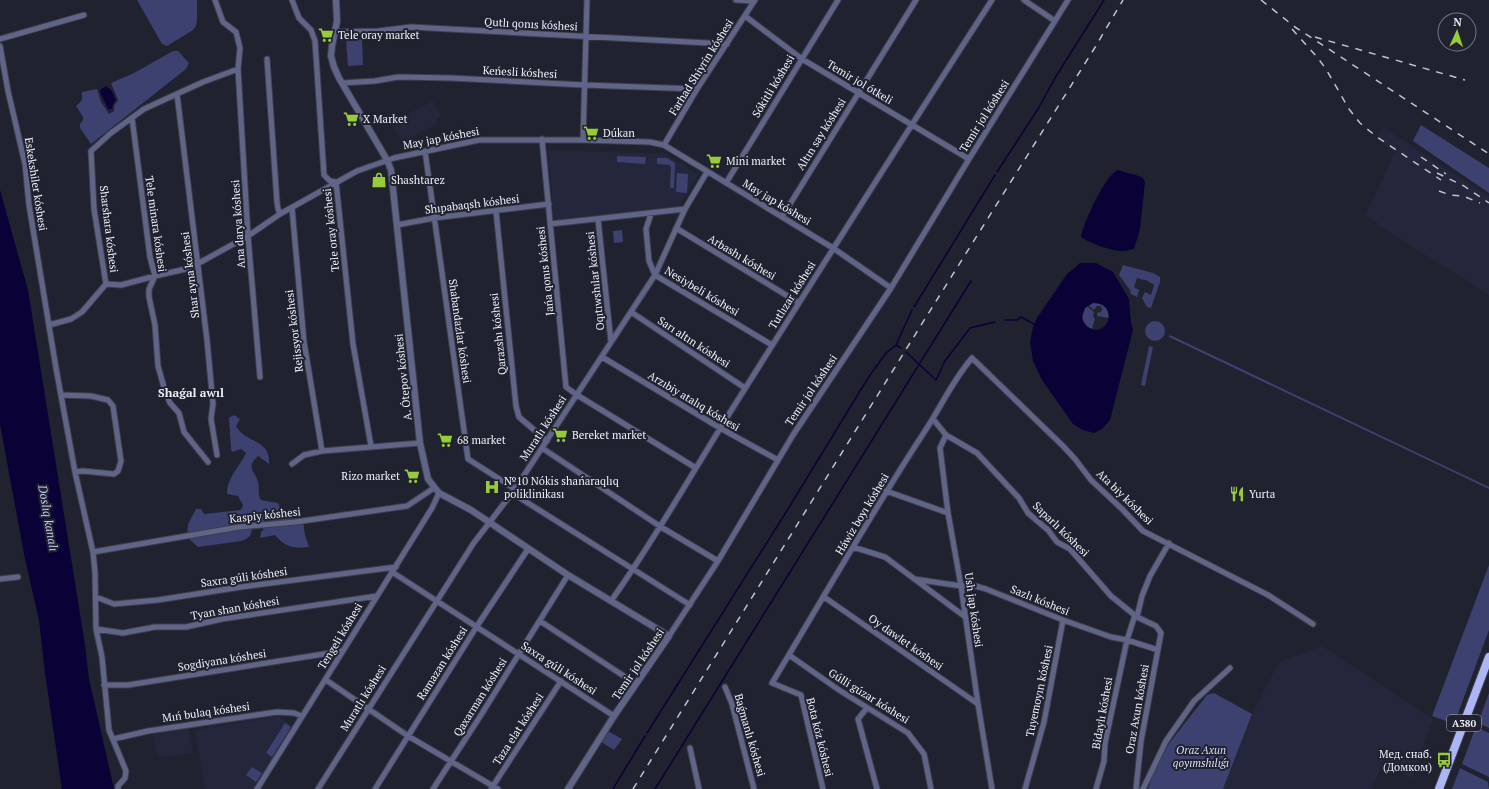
<svg xmlns="http://www.w3.org/2000/svg" width="1489" height="789" font-family="'PT Serif',serif">
  <style>
    .built { fill: #24263b }
    .green { fill: #3c416f }
    .water { fill: #0a0137; fill-rule: evenodd }
    .lines { fill: none; stroke-linecap: round; stroke-linejoin: round }
    .stream { stroke: #0a0137; stroke-width: 1.5 }
    .minor-casing { stroke: #3d3f4c; stroke-width: 7 }
    .tertiary-casing { stroke: #3d3f4c; stroke-width: 8 }
    .trunk-casing { stroke: #3d3f4c; stroke-width: 10 }
    .minor { stroke: #606588; stroke-width: 5 }
    .tertiary { stroke: #606588; stroke-width: 6 }
    .trunk { stroke: #adb6f4; stroke-width: 8 }
    .rail { stroke: #c0c2cd; stroke-width: 1.5; stroke-dasharray: 7 7; stroke-linecap: butt }
    .labels { text-anchor: middle; stroke-width: 4; stroke-linejoin: round; paint-order: stroke }
    .shield { fill: #202230; stroke: #b0b2bd; stroke-width: 1 }
    .shield-label { font-size: 10px; font-weight: bold; fill: #edeff9 }
    .street-label { font-size: 11px; fill: #edeff9; stroke: #202230 }
    .poi-label { font-size: 11px; fill: #edeff9; stroke: #202230; text-anchor: start }
    .park-label { font-size: 11px; font-style: italic; fill: #dbdff5; stroke: #202230 }
    .neighbourhood-label { font-size: 12px; font-weight: bold; fill: #edeff9; stroke: #202230 }
    .water-label { font-size: 12px; font-style: italic; fill: #c1c8f3; stroke: #202230 }
  </style>
  <rect width="100%" height="100%" fill="#202230"/>
  <path class="built" d="M433 101 441 116 437 119 436 124 403 143 390 123Z
    M1383 127 1489 197V295L1378 225V223L1365 215 1395 153 1376 138Z
    M548 150 666 154 698 174 678 208 554 222Z
    M1322 646 1433 719 1412 778 1382 766 1371 789H1223L1252 714 1279 662Z
    M278 716 293 727 253 789H205L195 730Z
    M188 728 193 753 166 757 157 756 153 734Z"/>
  <path class="green" d="M137 0H197V19L196 26 193 30 167 46 162 44Z
    M362 39 363 65 348 66 346 40Z
    M173 51H178L189 63 186 69 91 144 80 128V124L83 120V117L76 106 82 100V92L97 89 101 102 109 114 114 111V106L118 100 111 83 134 73Z
    M1421 125 1489 168V193L1413 141Z
    M617 156 646 157 645 164 617 162Z
    M657 158H667L675 163 674 188H670L671 167 669 165 657 164Z
    M677 173 688 174 687 193 676 192Z
    M622 230 623 242 614 243 613 231Z
    M1123 265 1153 273 1160 277V282L1151 308 1147 307 1142 298 1145 292 1151 295 1154 285 1146 280H1144L1137 278 1134 287 1139 290 1137 297 1131 294 1130 290 1119 275Z
    M1093 303C1103 303 1109 308 1109 318L1097 316V313L1101 312 1102 309 1101 306H1097L1094 310 1088 305Z
    M1087 306 1094 312 1093 317 1095 318 1092 329C1082 325 1079 314 1087 306Z
    M1145 331a10 10 0 1 1 20 0a10 10 0 1 1-20 0Z
    M1170 335 1489 487V489L1169 337Z
    M1149 346 1153 347 1145 386 1141 385Z
    M234 415 240 419 236 426C246 444 271 439 269 464L258 456C245 469 255 470 258 482 260 488 257 494 261 500L278 503 280 508 290 518 299 519 303 521 305 535 309 547C293 549 285 547 275 535L260 538 261 532 264 529 258 524 252 529 250 536 246 539 241 541 198 547 187 537 188 524 196 509H201L204 514 241 510 243 505 238 496 227 494C226 479 240 466 246 453L241 449 232 452 231 449 229 418Z
    M1489 565V630L1454 724 1432 716Z
    M1214 693 1252 714 1223 789H1148L1156 765 1170 742 1207 695Z
    M1489 693V728L1478 723Z
    M285 723 291 727 272 757 266 753Z
    M1478 728 1489 733V777L1462 764 1475 729Z
    M608 731 622 739 614 750 601 742Z
    M252 767 262 773 256 782 246 775Z
    M1460 768 1488 782 1489 789H1452Z"/>
  <path class="water" d="M106 86 111 90 116 100 113 104 112 109H108L100 92 101 89Z
    M1118 170 1142 177 1145 182 1140 229 1134 249C1131 249 1127 251 1124 251 1114 252 1089 243 1081 237 1083 224 1105 175 1118 170Z
    M0 190 28 290 85 645 89 679 114 789H62L45 673 39 620 25 559 0 424Z
    M1080 263H1096L1113 272 1129 299 1131 323 1133 330 1110 420 1102 429 1094 433 1083 430 1073 424 1042 380 1033 361 1030 342 1033 327 1037 318 1067 274ZM1093 303C1117 302 1111 335 1092 329 1086 327 1083 323 1082 317L1085 308Z"/>
  <g class="lines">
    <path class="stream" d="M997 172 1038 109 1055 78 1104 0
      M914 307 995 175
      M1005 320H1017L1021 317 1034 324
      M896 345 912 310
      M906 352 936 380 945 361 970 328 995 322
      M647 733 788 509 868 378 886 353 896 345 901 348
      M613 789 645 736
      M655 789 971 281"/>
    <g class="minor-casing">
      <path id="minor" d="M215 0 223 22 236 32 240 48 238 69 248 236 260 377
        M292 0 299 18 311 30 315 41 324 175 330 181 336 182 353 344 371 446
        M736 0 754 1
        M1024 0 1055 21
        M745 16 802 59 969 159
        M335 32 378 31 411 27 727 44
        M0 39 84 15
        M0 46 8 91 25 164 29 205 56 368 75 472 93 552 95 572 96 629 102 657 109 730 126 771 125 778 118 786V789
        M267 59 277 202 278 209 280 214
        M342 83 375 81 398 77 451 78 584 85 697 89
        M177 94 207 340 213 404 211 419 217 455
        M132 118 150 257 155 276 149 289V297L155 325 158 366 165 391 170 403 179 413 184 432 208 462
        M542 139 566 387 577 395 696 468
        M583 140 587 0
        M664 145 697 89 755 0
        M425 151 468 459 515 489
        M726 183 838 0
        M292 208 304 342 322 451
        M496 211 516 406 519 417 547 441
        M651 214 646 229 649 261 655 275 772 345
        M782 217 916 0
        M598 219 611 342
        M550 224 685 209
        M397 225 434 218 549 204
        M676 228 799 303
        M106 284 94 209 91 151 111 133 144 109 203 82 238 69
        M631 312 745 388
        M49 325 71 319 82 312 106 284 121 285 155 276 190 268 248 236 280 214 357 171 394 158 479 140H583L650 142 664 145 833 248 891 288
        M602 357 720 428 778 460
        M61 395 91 396 108 400 113 406 121 461 118 471 114 474 83 471 75 472
        M933 419 946 435 977 453 1019 498 1028 513 1048 530 1057 542 1070 549 1111 596 1137 617 1156 626 1161 633 1141 741 1136 789
        M946 435 940 448 948 513 961 586 978 704 992 789
        M542 448 661 527 718 561
        M292 464 304 455 322 451 420 443
        M886 491 948 513
        M512 493 690 605
        M853 547 885 557 964 616
        M93 552 239 527 295 522 407 506 434 488
        M392 572 614 716
        M0 579 18 577
        M914 579 961 586 972 585 986 589 1063 620 1111 637 1127 640 1158 650
        M96 597 114 604 158 600 241 587 396 567
        M824 597 978 704
        M611 601C658 535 697 464 741 395 824 263 907 131 992 0
        M1137 617 1142 596 1150 576 1169 543
        M540 621 636 684
        M96 629 123 633 155 627H186L222 619 377 596
        M669 636 718 561 793 435 891 288 969 159 1068 0
        M789 655 839 690 908 733 924 754 931 789
        M326 680 408 736 498 789
        M104 685H128L343 651
        M725 687 732 704 754 789
        M867 708 858 719 877 789
        M113 739 148 731 277 712 294 713 302 716
        M690 748 699 789
        M257 789 432 508 439 493
        M318 789 473 544 515 489 655 275 685 209 707 172
        M375 789 477 626 528 549
        M433 789 481 715 568 575
        M491 789 561 681
        M823 789 801 695 772 683C822 600 870 515 923 434 940 409 952 381 972 358L1063 446 1075 459 1091 480 1122 509 1143 531 1268 595 1313 624
        M1025 789 1044 722 1063 620
        M1096 789 1104 761 1105 743 1127 640 1135 615
        M1143 789 1166 741 1194 701 1230 668"/>
    </g>
    <g class="tertiary-casing">
      <path id="tertiary" d="M336 0 337 21 332 46 331 56 334 67 339 78 387 160 391 170 420 443 428 479 439 493 471 510 568 575 669 636 614 716 568 789"/>
    </g>
    <g class="trunk-casing">
      <path id="trunk" d="M1439 789 1489 657"/>
    </g>
    <use href="#minor" class="minor"/>
    <use href="#tertiary" class="tertiary"/>
    <use href="#trunk" class="trunk"/>
    <path class="rail" d="M1261 0 1295 27 1489 154
      M1292 29 1317 57 1326 69 1349 109 1360 123 1377 137 1441 180
      M1315 37 1465 80
      M1421 157 1446 174
      M1437 173 1464 186 1489 203
      M1439 191 1450 195 1463 196 1480 203
      M633 789 928 314 1094 49 1123 0"/>
  </g>
  <defs>
    <g id="supermarket-bare" transform="scale(1.2)"><path d="M-6-5.5h2.5l.6 2H6L4.5 2H-2.5L-4.4-4H-6ZM-1.5 3.2a1.3 1.3 0 1 0 .1 0ZM3 3.2a1.3 1.3 0 1 0 .1 0Z" fill="#97cc39" stroke="#202230" stroke-width="2.5" paint-order="stroke"/></g>
    <g id="shop-bare" transform="scale(1.2)"><path d="M-5-2.5h2.3a2.7 3.5 0 0 1 5.4 0H5L5.5 6h-11ZM-1.5-2.5h3a1.5 2.3 0 0 0-3 0Z" fill="#97cc39" stroke="#202230" stroke-width="2.5" paint-order="stroke"/></g>
    <g id="hospital-bare" transform="scale(1.2)"><path d="M-5-5h3v3.5h4V-5h3V5h-3V1.5h-4V5h-3Z" fill="#97cc39" stroke="#202230" stroke-width="2.5" paint-order="stroke"/></g>
    <g id="restaurant-bare" transform="scale(1.2)"><path d="M-5-6h1v4h1v-4h1v4h1v-4h1v5L-1.5 .5V6h-2V.5L-5-1ZM5-6V6H3V1.5H1.5Q1.5-4 5-6Z" fill="#97cc39" stroke="#202230" stroke-width="2.5" paint-order="stroke"/></g>
    <g id="bus-bare" transform="scale(1.2)"><path d="M-5-6H5V4H4V6H2V4H-2V6H-4V4H-5ZM-3.5-4V0h7V-4ZM-3.5 1.2v1.5H-2V1.2ZM2 1.2v1.5H3.5V1.2Z" fill="#97cc39" stroke="#202230" stroke-width="2.5" paint-order="stroke"/></g>
  </defs>
  <g fill-rule="evenodd">
    <use href="#supermarket-bare" x="326" y="35"/>
    <use href="#supermarket-bare" x="351" y="119"/>
    <use href="#supermarket-bare" x="591" y="133"/>
    <use href="#supermarket-bare" x="714" y="161"/>
    <use href="#shop-bare" x="379" y="180"/>
    <use href="#supermarket-bare" x="560" y="435"/>
    <use href="#supermarket-bare" x="445" y="440"/>
    <use href="#supermarket-bare" x="412" y="476"/>
    <use href="#hospital-bare" x="492" y="487"/>
    <use href="#restaurant-bare" x="1237" y="494"/>
    <use href="#bus-bare" x="1444" y="760"/>
  </g>
  <g class="labels">
    <rect class="shield" x="1447" y="715" width="34" height="16" rx="3"/>
    <g class="shield-label">
      <text x="1464" y="727">A380</text>
    </g>
    <g class="street-label">
      <text transform="translate(531 24) rotate(3)" y="4">Qutlı qonıs kóshesi</text>
      <text transform="translate(701 67) rotate(-58)" y="4">Farhad Shiyrin kóshesi</text>
      <text transform="translate(520 72) rotate(3)" y="4">Keńesli kóshesi</text>
      <text transform="translate(860 82) rotate(31)" y="4">Temir jol ótkeli</text>
      <text transform="translate(773 86) rotate(-59)" y="4">Sókitli kóshesi</text>
      <text transform="translate(984 116) rotate(-58)" y="4">Temir jol kóshesi</text>
      <text transform="translate(821 134) rotate(-58)" y="4">Altın say kóshesi</text>
      <text transform="translate(441 138) rotate(-11)" y="4">May jap kóshesi</text>
      <text transform="translate(36 184) rotate(81)" y="4">Eskekshiler kóshesi</text>
      <text transform="translate(777 202) rotate(31)" y="4">May jap kóshesi</text>
      <text transform="translate(472 204) rotate(-7)" y="4">Shıpabaqsh kóshesi</text>
      <text transform="translate(156 224) rotate(82)" y="4">Tele minara kóshesi</text>
      <text transform="translate(238 224) rotate(-94)" y="4">Ana darya kóshesi</text>
      <text transform="translate(109 229) rotate(83)" y="4">Sharshara kóshesi</text>
      <text transform="translate(331 230) rotate(-96)" y="4">Tele oray kóshesi</text>
      <text transform="translate(742 257) rotate(31)" y="4">Arbashı kóshesi</text>
      <text transform="translate(545 271) rotate(-96)" y="4">Jańa qonıs kóshesi</text>
      <text transform="translate(190 275) rotate(-97)" y="4">Shar ayna kóshesi</text>
      <text transform="translate(595 281) rotate(-96)" y="4">Oqıtıwshılar kóshesi</text>
      <text transform="translate(702 291) rotate(31)" y="4">Nesiybeli kóshesi</text>
      <text transform="translate(792 295) rotate(-58)" y="4">Tutlızar kóshesi</text>
      <text transform="translate(294 331) rotate(-97)" y="4">Rejissyor kóshesi</text>
      <text transform="translate(460 331) rotate(82)" y="4">Shabandazlar kóshesi</text>
      <text transform="translate(498 334) rotate(-96)" y="4">Qarazshı kóshesi</text>
      <text transform="translate(694 342) rotate(33)" y="4">Sarı altın kóshesi</text>
      <text transform="translate(403 377) rotate(-96)" y="4">A. Ótepov kóshesi</text>
      <text transform="translate(811 390) rotate(-56)" y="4">Temir jol kóshesi</text>
      <text transform="translate(694 401) rotate(31)" y="4">Arzıbiy atalıq kóshesi</text>
      <text transform="translate(543 428) rotate(-57)" y="4">Muratlı kóshesi</text>
      <text transform="translate(1125 497) rotate(44)" y="4">Ata biy kóshesi</text>
      <text transform="translate(862 514) rotate(-59)" y="4">Háwiz boyı kóshesi</text>
      <text transform="translate(265 515) rotate(-6)" y="4">Kaspiy kóshesi</text>
      <text transform="translate(1061 529) rotate(44)" y="4">Saparlı kóshesi</text>
      <text transform="translate(244 577) rotate(-8)" y="4">Saxra gúli kóshesi</text>
      <text transform="translate(1040 600) rotate(22)" y="4">Sazlı kóshesi</text>
      <text transform="translate(235 608) rotate(-10)" y="4">Tyan shan kóshesi</text>
      <text transform="translate(974 610) rotate(82)" y="4">Ush jap kóshesi</text>
      <text transform="translate(340 636) rotate(-59)" y="4">Tengeli kóshesi</text>
      <text transform="translate(906 642) rotate(35)" y="4">Oy dawlet kóshesi</text>
      <text transform="translate(222 660) rotate(-9)" y="4">Sogdiyana kóshesi</text>
      <text transform="translate(442 663) rotate(-58)" y="4">Ramazan kóshesi</text>
      <text transform="translate(638 664) rotate(-56)" y="4">Temir jol kóshesi</text>
      <text transform="translate(559 668) rotate(33)" y="4">Saxra gúli kóshesi</text>
      <text transform="translate(1039 691) rotate(-78)" y="4">Tuyemoyın kóshesi</text>
      <text transform="translate(869 696) rotate(32)" y="4">Gúlli gúzar kóshesi</text>
      <text transform="translate(480 697) rotate(-58)" y="4">Qaxarman kóshesi</text>
      <text transform="translate(363 698) rotate(-58)" y="4">Muratlı kóshesi</text>
      <text transform="translate(1137 709) rotate(-80)" y="4">Oraz Axun kóshesi</text>
      <text transform="translate(206 712) rotate(-8)" y="4">Mıń bulaq kóshesi</text>
      <text transform="translate(1102 713) rotate(-80)" y="4">Bidaylı kóshesi</text>
      <text transform="translate(518 729) rotate(-57)" y="4">Taza elat kóshesi</text>
      <text transform="translate(750 735) rotate(74)" y="4">Baǵmanlı kóshesi</text>
      <text transform="translate(820 737) rotate(76)" y="4">Bota kóz kóshesi</text>
    </g>
    <g class="poi-label">
      <text x="338" y="39">Tele oray market</text>
      <text x="363" y="123">X Market</text>
      <text x="603" y="137">Dúkan</text>
      <text x="726" y="165">Mini market</text>
      <text x="391" y="184">Shashtarez</text>
      <text x="572" y="439">Bereket market</text>
      <text x="457" y="444">68 market</text>
      <text x="400" y="480" text-anchor="end">Rizo market</text>
      <text x="504" y="485">№10 Nókis shańaraqlıq<tspan x="504" dy="13">poliklinikası</tspan></text>
      <text x="1249" y="498">Yurta</text>
      <text x="1432" y="758" text-anchor="end">Мед. снаб.<tspan x="1432" dy="13">(Домком)</tspan></text>
    </g>
    <g class="park-label">
      <text x="1201" y="754">Oraz Axun<tspan x="1201" dy="13">qoyımshılıǵı</tspan></text>
    </g>
    <g class="neighbourhood-label">
      <text x="191" y="397">Shaǵal awıl</text>
    </g>
    <g class="water-label">
      <text transform="translate(48 518) rotate(80)" y="4">Doslıq kanalı</text>
    </g>
  </g>
  <g transform="translate(1457 32) rotate(3)"><circle r="19" fill="#202230" stroke="#727480"/>
  <path d="M0-3L7 15L0 10L-7 15Z" fill="#97cc39"/>
  <text y="-6" font-size="11" font-weight="bold" text-anchor="middle" fill="#edeff9">N</text>
  </g>
</svg>
